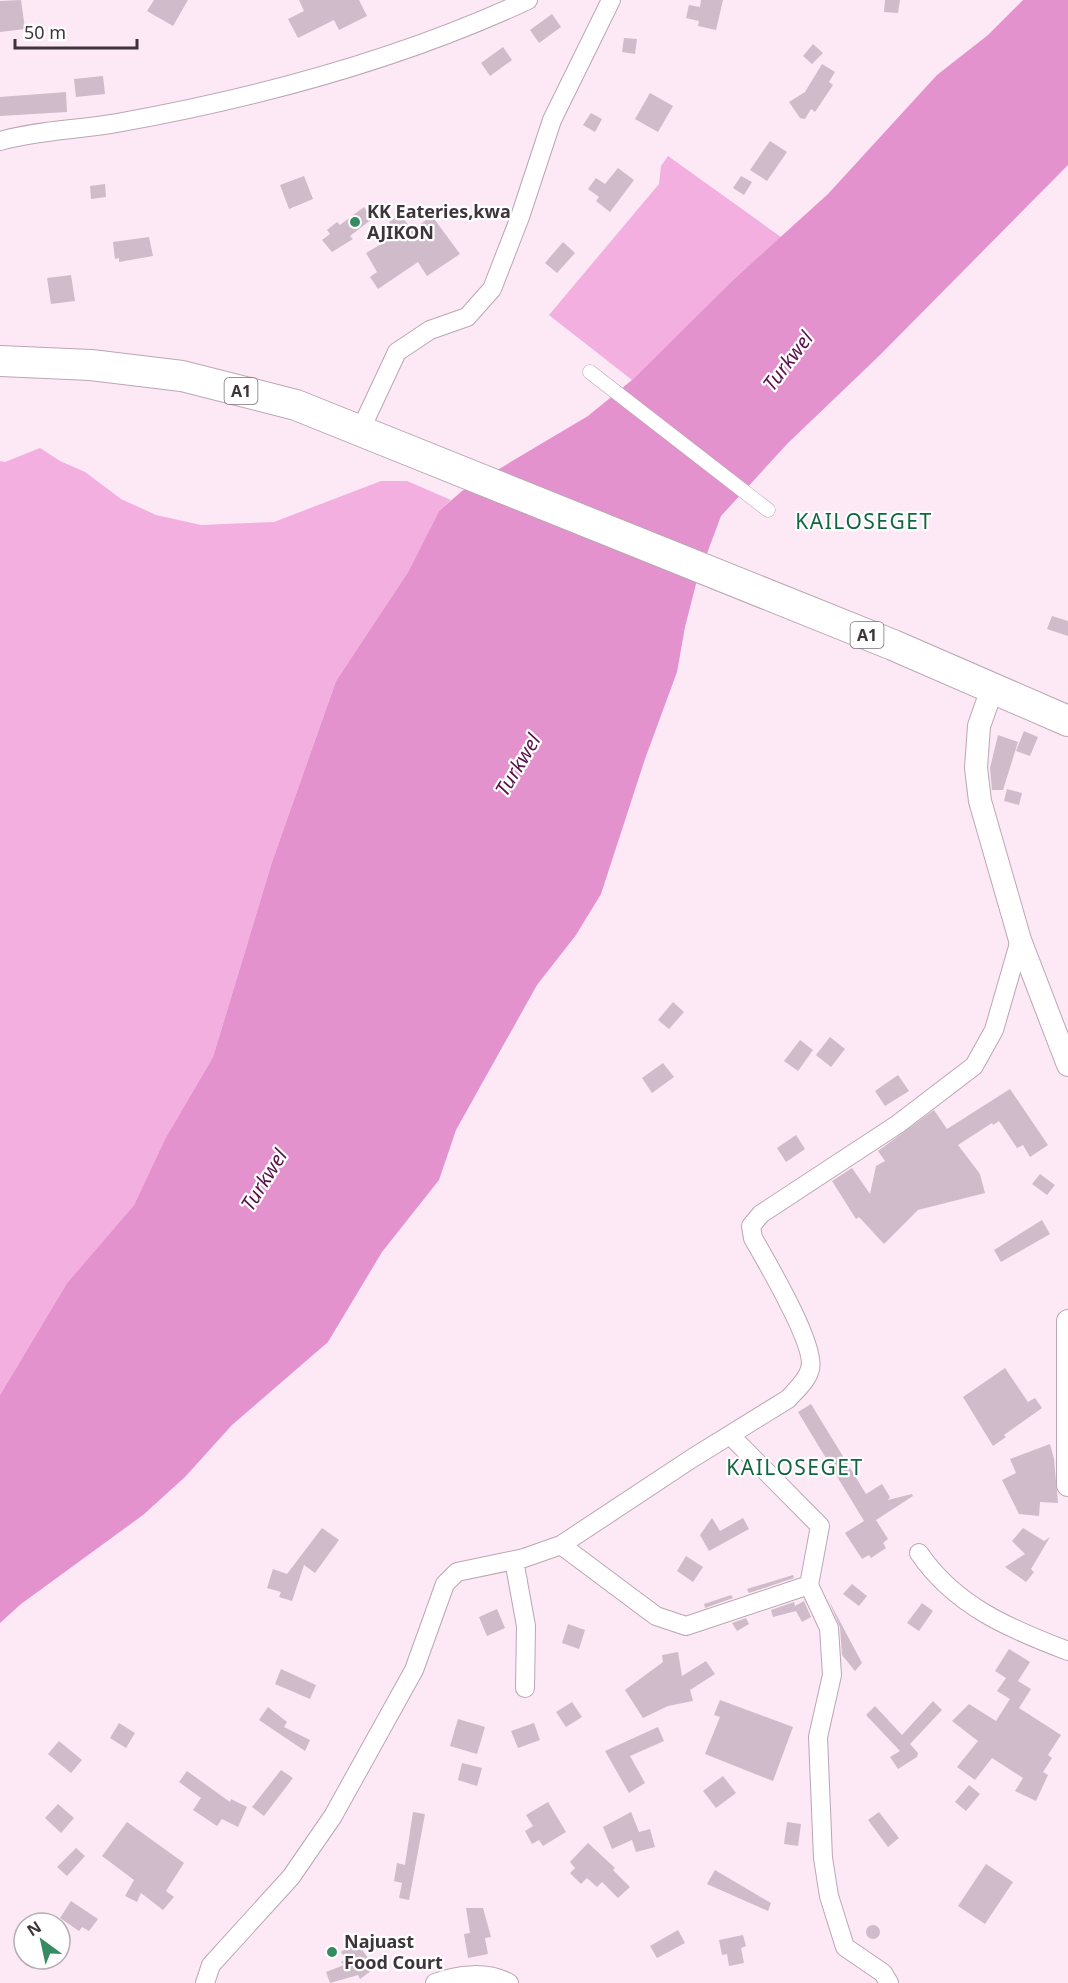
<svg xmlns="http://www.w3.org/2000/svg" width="1068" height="1983" font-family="'Noto Sans',sans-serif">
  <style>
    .green { fill: #f3afdf }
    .water { fill: #e492cd }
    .building { fill: #cfbbc9 }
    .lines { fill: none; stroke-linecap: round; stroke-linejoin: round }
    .pedestrian-casing { stroke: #baa6b4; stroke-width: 15 }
    .minor-casing { stroke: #baa6b4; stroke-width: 20 }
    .tertiary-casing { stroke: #baa6b4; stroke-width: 24 }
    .trunk-casing { stroke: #baa6b4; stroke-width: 32 }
    .pedestrian { stroke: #fff; stroke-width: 14 }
    .minor { stroke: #fff; stroke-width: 18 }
    .tertiary { stroke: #fff; stroke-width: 22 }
    .trunk { stroke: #fff; stroke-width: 30 }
    .poi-dot { fill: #368c60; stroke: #fff; stroke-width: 2 }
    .labels { text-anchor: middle; stroke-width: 4.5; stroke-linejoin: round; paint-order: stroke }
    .shield { fill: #fff; stroke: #787276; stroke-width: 1.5 }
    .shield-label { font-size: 16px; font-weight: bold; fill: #3e353b }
    .poi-label { font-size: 18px; font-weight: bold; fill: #3e353b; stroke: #fff; text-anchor: start }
    .water-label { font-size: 20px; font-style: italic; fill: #59114a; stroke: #fff }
    .quarter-label { font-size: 21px; letter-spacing: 1.5px; fill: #116640; stroke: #fff }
  </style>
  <rect width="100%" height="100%" fill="#fde8f6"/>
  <path class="green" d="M668 156 781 237 733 280 632 380 549 315 659 184 661 166Z
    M40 448 60 461 85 472 121 499 156 515 201 525 274 522 381 481H407L451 500 439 511 408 572 336 681 272 862 213 1057 165 1139 134 1205 67 1283 0 1395V461L5 462Z"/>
  <path class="water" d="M1023 0H1068V165L879 356 788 443 721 516 697 580 685 627 677 672 645 759 601 894 576 935 537 985 456 1130 439 1180 382 1252 328 1342 232 1425 185 1477 143 1515 21 1604 0 1623V1395L67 1283 134 1205 165 1139 213 1057 272 862 336 681 408 572 439 511 462 491 588 416 632 380 733 280 828 194 937 75 988 35Z"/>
  <path class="building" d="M21 0 25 29 0 32V1Z
    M154 0H188L173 26 147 11Z
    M299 0H359L367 16 339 30 334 20 298 38 288 19 304 11Z
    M701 0H723L716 30 698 26 699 21 686 18 689 5 700 7Z
    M885 0H900L898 13 884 12Z
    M552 14 561 27 539 43 530 30Z
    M624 38 637 39 635 54 622 52Z
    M813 44 823 53 812 64 803 56Z
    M503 47 512 60 490 76 481 63Z
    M822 64 835 72 829 82 833 85 815 112 811 109 805 119 800 118 789 102 805 92Z
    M103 76 105 94 76 97 74 79Z
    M66 92 67 112 0 116V97Z
    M650 93 673 106 658 132 635 119Z
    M591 113 602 119 595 132 583 125Z
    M770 141 787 152 767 181 750 170Z
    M618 168 634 180 610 212 596 201 599 197 588 189 596 178 605 184Z
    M304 176 313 199 289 209 280 185Z
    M741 176 752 182 744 195 733 188Z
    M105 184 106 197 91 199 90 186Z
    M364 207 372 219 350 236 353 239 332 252 322 240 330 234 327 230 337 222 340 225Z
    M400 214 412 230 432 216 460 254 427 276 418 262 378 289 370 277 377 272 366 253 398 234 389 222Z
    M149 237 153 256 119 262V258L115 259 113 242Z
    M563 242 575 253 557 273 545 263Z
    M71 275 75 301 51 304 47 278Z
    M1052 616 1068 621V636L1047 629Z
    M1024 731 1038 737 1030 756 1016 751Z
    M998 735 1018 742 1003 790H992L990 768Z
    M1007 789 1022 793 1019 805 1004 801Z
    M673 1002 684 1012 669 1029 658 1020Z
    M830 1037 845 1049 831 1067 816 1055Z
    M800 1040 813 1050 798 1071 784 1061Z
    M663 1063 674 1077 652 1093 642 1078Z
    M898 1075 909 1091 885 1106 875 1091Z
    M1010 1089 1048 1145 1030 1157 1023 1145 1017 1148 999 1121 993 1125 992 1123 958 1145 980 1174 985 1193 918 1210 884 1244 859 1217 856 1219 832 1181 852 1168 870 1194 876 1166 885 1161 878 1151 934 1110 947 1129Z
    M796 1135 805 1149 786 1162 777 1148Z
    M1040 1174 1055 1185 1047 1195 1032 1184Z
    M1042 1220 1050 1234 1001 1262 994 1250Z
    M1005 1368 1028 1402 1035 1398 1042 1408 1004 1435 1006 1437 993 1446 963 1397Z
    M811 1404 866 1494 882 1484 890 1497 888 1500 912 1494 913 1496 876 1520 888 1539 883 1543 886 1548 871 1558 869 1555 862 1559 845 1533 864 1521 798 1412Z
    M1050 1444 1054 1459 1058 1503 1040 1502 1039 1516 1019 1514 1002 1480 1016 1473 1010 1459Z
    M712 1518 720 1531 743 1518 749 1529 709 1551 700 1535Z
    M322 1528 339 1540 315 1573 304 1565 292 1601 279 1597 281 1592 267 1588 273 1569 287 1574Z
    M1023 1528 1044 1541 1050 1537 1031 1569 1034 1572 1026 1582 1005 1567 1025 1554 1012 1541Z
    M686 1556 703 1567 693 1582 677 1571Z
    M793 1575 794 1578 749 1593 747 1589Z
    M852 1584 867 1596 859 1606 843 1594Z
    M731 1595 733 1598 705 1608 704 1604Z
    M828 1599 862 1663 855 1671 842 1655 840 1627Z
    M804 1601 811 1617 802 1622 796 1611 773 1617 771 1610 794 1602 795 1606Z
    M922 1603 933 1611 919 1631 907 1623Z
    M497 1609 505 1628 487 1636 479 1617Z
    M746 1618 749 1624 737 1631 732 1623Z
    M568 1624 585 1630 579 1649 562 1643Z
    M1009 1649 1030 1662 1018 1681 1031 1689 1019 1708 1061 1735 1048 1755 1052 1758 1043 1772 1048 1775 1036 1801 1015 1791 1023 1778 992 1758 975 1780 957 1767 978 1741 952 1721 969 1704 996 1721 1010 1699 997 1691 1006 1678 995 1671Z
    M678 1652 682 1676 706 1661 715 1674 690 1690 693 1701 668 1706 643 1718 625 1690 663 1662 662 1655Z
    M281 1669 316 1685 310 1699 275 1684Z
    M720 1700 793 1727 773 1781 705 1754 720 1717 714 1715Z
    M933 1701 942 1710 910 1744 918 1753 917 1757 898 1769 890 1757 900 1751 866 1715 875 1706 902 1735Z
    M572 1702 582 1717 566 1727 556 1712Z
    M268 1707 287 1722 284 1727 310 1740 305 1751 259 1720Z
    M458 1719 485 1727 477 1754 450 1746Z
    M119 1723 135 1733 126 1748 110 1738Z
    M534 1723 540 1740 518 1748 511 1731Z
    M658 1727 664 1741 630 1756 645 1783 629 1793 605 1751Z
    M59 1741 82 1760 71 1773 48 1754Z
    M462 1763 482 1768 477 1786 458 1780Z
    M281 1770 293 1778 264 1816 252 1807Z
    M187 1771 230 1802 231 1799 247 1807 238 1827 222 1819 217 1826 193 1810 201 1798 179 1782Z
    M723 1776 736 1793 716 1808 703 1791Z
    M969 1785 980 1794 966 1811 955 1802Z
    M548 1802 566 1832 543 1846 539 1840 532 1844 525 1831 533 1826 526 1815Z
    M58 1804 74 1818 61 1833 45 1818Z
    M413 1812 425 1814 409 1900 399 1898 402 1883 394 1881 397 1863 405 1865Z
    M631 1812 639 1832 650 1829 655 1847 636 1852 632 1840 612 1849 603 1827Z
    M879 1812 899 1838 888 1847 868 1820Z
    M127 1822 184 1863 166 1891 174 1897 163 1910 141 1893 137 1902 125 1896 134 1880 102 1856Z
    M787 1822 801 1824 798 1846 784 1844Z
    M588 1843 615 1868 613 1870 630 1887 618 1898 602 1882 597 1887 587 1878 581 1884 570 1873 575 1868 570 1862Z
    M76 1848 85 1856 67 1876 57 1867Z
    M986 1864 1013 1882 985 1924 958 1906Z
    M715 1870 771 1903 768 1911 707 1884Z
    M71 1901 98 1919 89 1931 82 1927 79 1931 60 1918Z
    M466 1908H483L491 1937 485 1938 488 1954 468 1958 464 1934 470 1933Z
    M866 1932a7 7 0 1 1 14 0a7 7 0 1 1-14 0Z
    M678 1930 685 1943 657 1958 650 1946Z
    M743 1935 746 1946 741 1948 744 1963 729 1966 727 1954 722 1955 719 1940Z
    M356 1941 375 1968 360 1979 358 1975 330 1983 326 1972 344 1965 341 1962 346 1959 341 1952Z"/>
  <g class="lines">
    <g class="pedestrian-casing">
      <path id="pedestrian" d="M590 372 768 510"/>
    </g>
    <g class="minor-casing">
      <path id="minor" d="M0 141C39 130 78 130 117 123 256 98 399 60 528 0
        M360 431 397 352 430 330 467 317 492 289 520 217 552 120 611 0
        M561 1545 656 1616 686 1626 809 1585 820 1526 730 1435
        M919 1553C955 1606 1010 1629 1068 1651
        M514 1560 526 1626 525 1688
        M809 1585 829 1628 832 1675 818 1737 823 1858 829 1896 845 1947 883 1973 889 1983
        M205 1983 211 1965 291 1877 333 1816 414 1670 445 1584 457 1572 524 1558 561 1545 691 1459 788 1399C796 1390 807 1381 810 1369 817 1347 766 1261 753 1238L751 1226 761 1214 898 1124 974 1066 994 1030 1020 940
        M435 1983C458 1974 487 1971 509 1983"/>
    </g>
    <g class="tertiary-casing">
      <path id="tertiary" d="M992 689 979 726 976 768 980 801 1020 940 1068 1065
        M1068 1321V1485"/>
    </g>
    <g class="trunk-casing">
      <path id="trunk" d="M0 361 91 365 182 376 296 405 893 645 1068 721"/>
    </g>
    <use href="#pedestrian" class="pedestrian"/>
    <use href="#minor" class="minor"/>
    <use href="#tertiary" class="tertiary"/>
    <use href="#trunk" class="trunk"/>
  </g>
  <g class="poi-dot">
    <circle cx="355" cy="222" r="6"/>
    <circle cx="332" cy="1952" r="6"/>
  </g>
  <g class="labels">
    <g class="shield">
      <rect x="224.5" y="378" width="33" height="26" rx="4.5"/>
      <rect x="850.5" y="622" width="33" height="26" rx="4.5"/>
    </g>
    <g class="shield-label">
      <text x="241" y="397">A1</text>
      <text x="867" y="641">A1</text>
    </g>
    <g class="poi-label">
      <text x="367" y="218">KK Eateries,kwa<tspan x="367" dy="21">AJIKON</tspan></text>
      <text x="344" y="1948">Najuast<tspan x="344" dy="21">Food Court</tspan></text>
    </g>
    <g class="water-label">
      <text transform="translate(788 361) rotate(-53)" y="7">Turkwel</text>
      <text transform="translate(518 765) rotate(-59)" y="7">Turkwel</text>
      <text transform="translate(264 1180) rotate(-58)" y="7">Turkwel</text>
    </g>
    <g class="quarter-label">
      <text x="864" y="529">KAILOSEGET</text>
      <text x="795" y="1475">KAILOSEGET</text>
    </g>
  </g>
  <g transform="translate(42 1941) rotate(327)"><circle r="28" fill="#ffffff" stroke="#b2aeb1" stroke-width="1.5"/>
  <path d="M0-4.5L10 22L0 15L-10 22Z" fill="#368c60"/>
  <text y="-9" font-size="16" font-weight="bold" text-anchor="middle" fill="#3e353b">N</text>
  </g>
  <path d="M15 39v9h122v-9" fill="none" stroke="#3e353b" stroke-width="3"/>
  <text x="24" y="39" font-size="18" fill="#3e353b" stroke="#ffffff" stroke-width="4.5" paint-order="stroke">50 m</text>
</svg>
